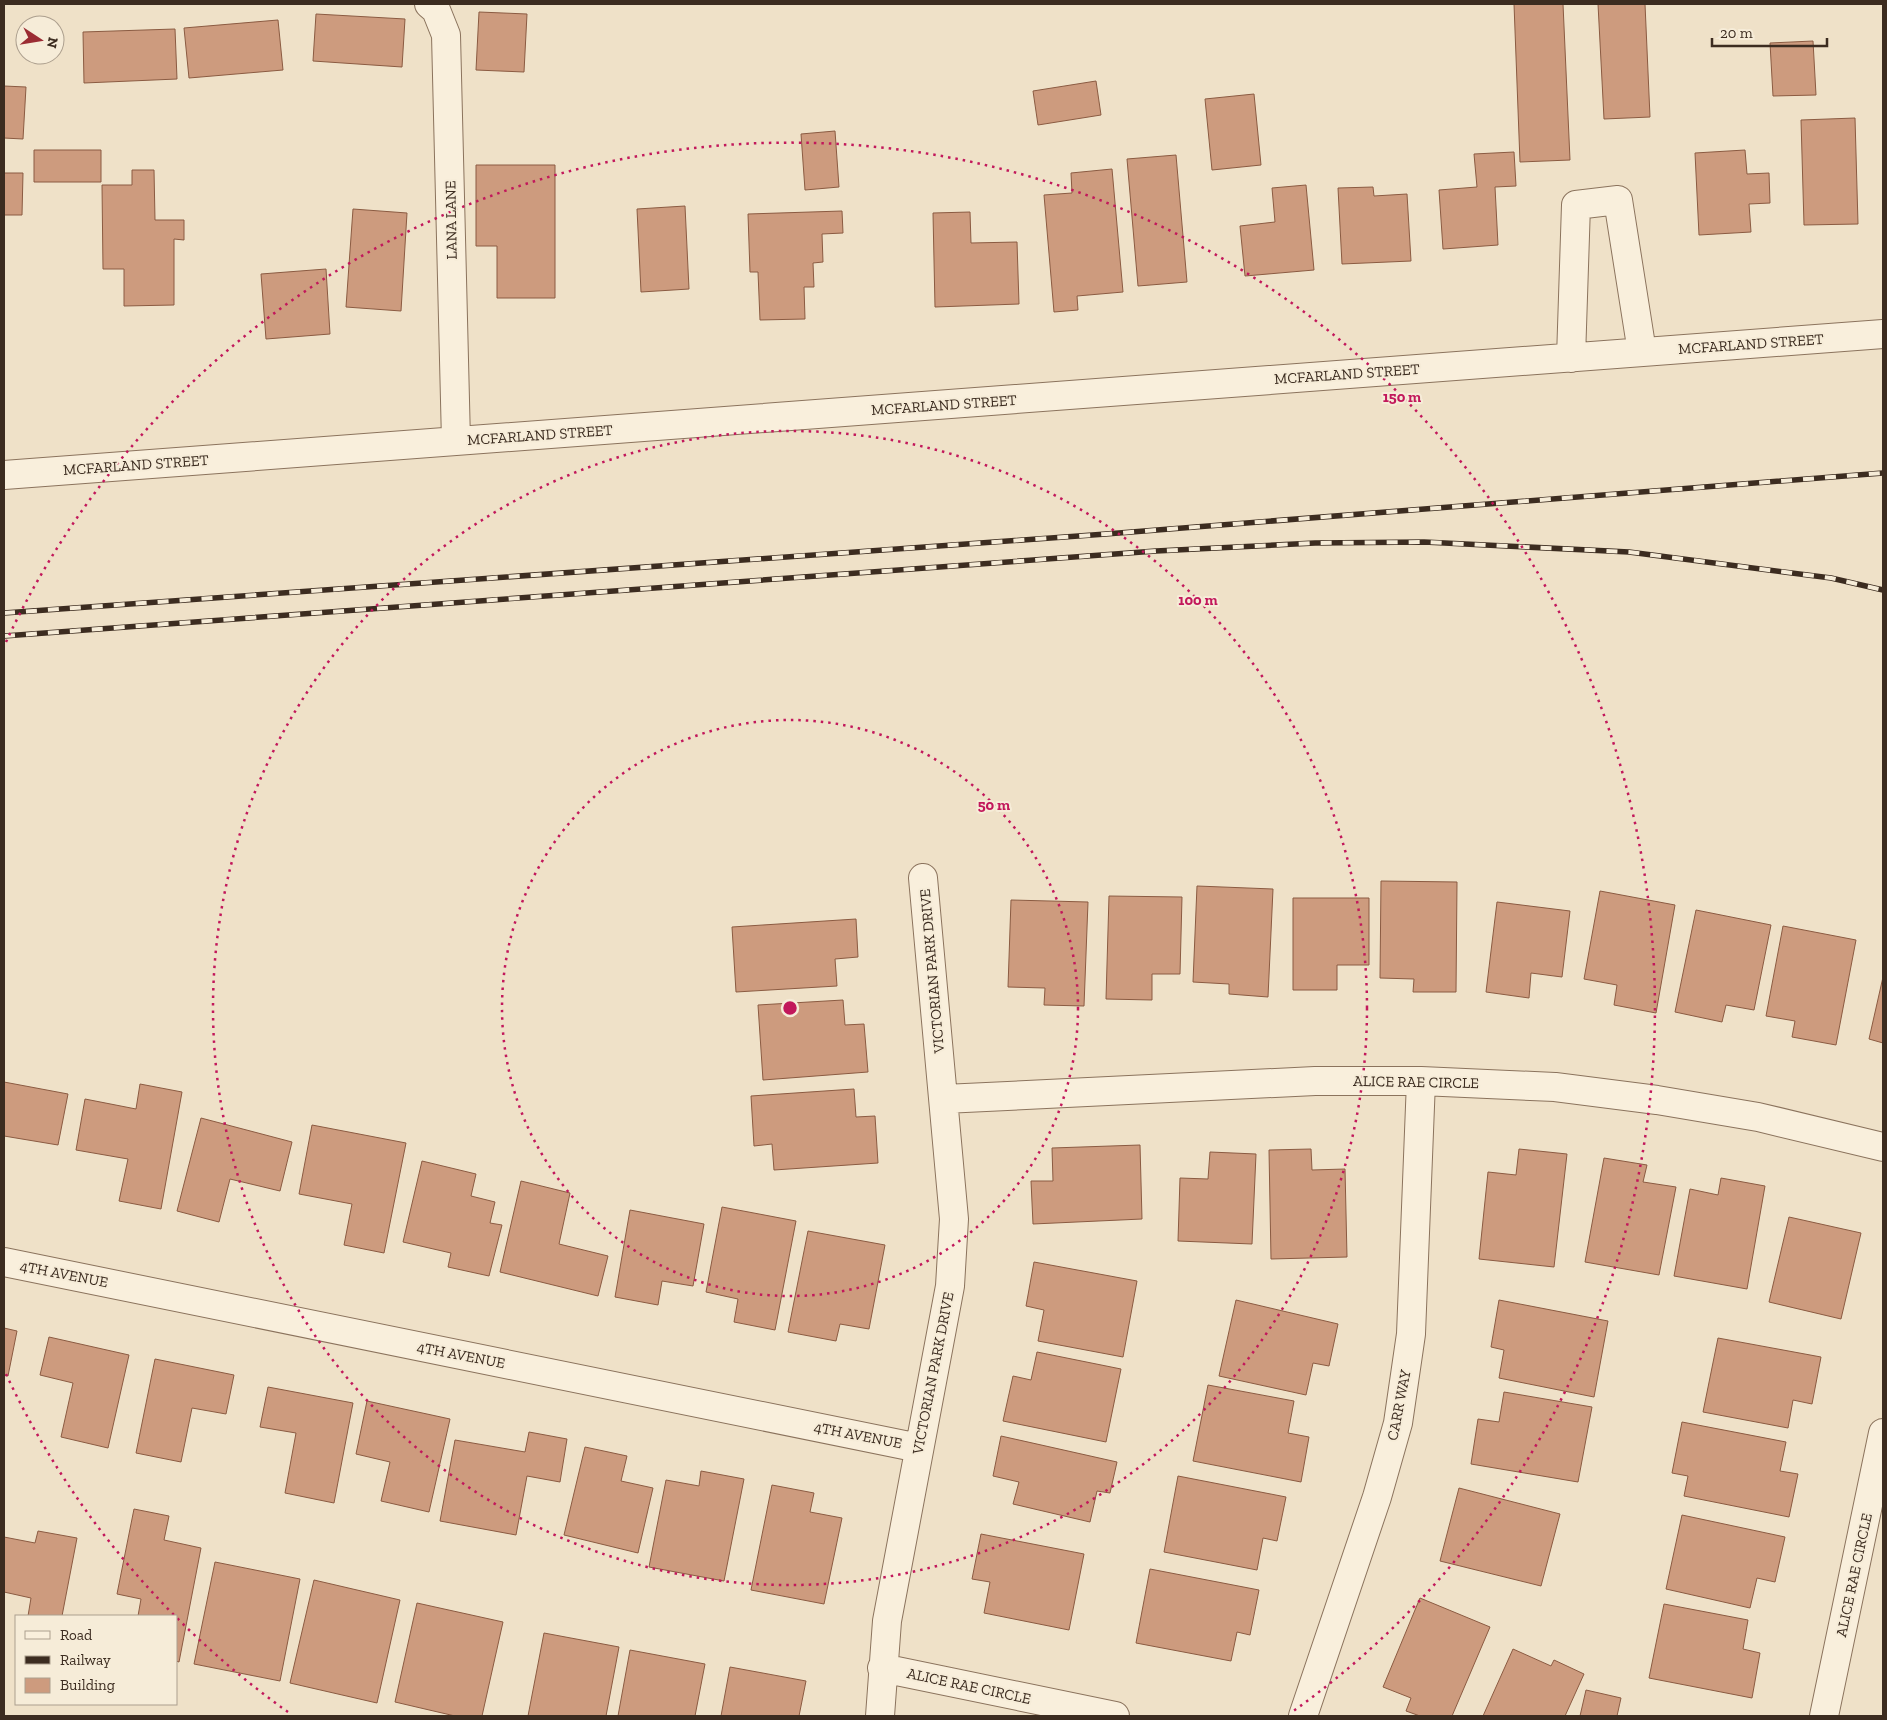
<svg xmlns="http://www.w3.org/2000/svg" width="1887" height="1720" font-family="'Zilla Slab',serif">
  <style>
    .building { fill: #cd9b7e; stroke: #8b5b42 }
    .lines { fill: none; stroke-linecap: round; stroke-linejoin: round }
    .minor-casing { stroke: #8b735d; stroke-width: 30 }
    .minor { stroke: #f9efdc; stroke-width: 28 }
    .rail-casing { stroke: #3c2c20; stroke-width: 5.5 }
    .rail { stroke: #f6ecd8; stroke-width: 4; stroke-dasharray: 11; stroke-linecap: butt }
    .ring { fill: none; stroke: #c2185b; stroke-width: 2.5; stroke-dasharray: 2.5 5 }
    .labels { text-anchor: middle; stroke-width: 4; stroke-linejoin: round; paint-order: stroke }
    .street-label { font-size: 15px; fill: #3c2c20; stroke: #f6ecd8 }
    .centre { fill: #c2185b; stroke: #f6ecd8; stroke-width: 2.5 }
    .ring-label { font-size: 15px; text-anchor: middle; font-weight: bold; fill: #c2185b; stroke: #f6ecd8; stroke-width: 4; stroke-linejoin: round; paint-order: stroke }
  </style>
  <rect width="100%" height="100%" fill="#efe1c8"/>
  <path class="building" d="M1514 4H1563L1570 160 1520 162Z
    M1598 4H1645L1650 117 1604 119Z
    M479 12 527 14 524 72 476 70Z
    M316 14 405 19 402 67 313 61Z
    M278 20 283 70 189 78 184 28Z
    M175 29 177 79 84 83 83 32Z
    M1813 41 1816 95 1773 96 1770 43Z
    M1096 81 1101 115 1038 125 1033 91Z
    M4 86 26 87 23 139 4 138Z
    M1254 94 1261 165 1212 170 1205 99Z
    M1855 118 1858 224 1804 225 1801 120Z
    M835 131 839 187 805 190 801 134Z
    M34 150H101V182H34Z
    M1745 150 1747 174 1769 173 1770 203 1749 204 1751 232 1699 235 1695 153Z
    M1514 152 1516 186 1495 187 1498 245 1443 249 1439 190 1477 187 1474 154Z
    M1176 155 1187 282 1138 286 1127 159Z
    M476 165H555V298H497V246H476Z
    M1112 169 1123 292 1077 296 1078 310 1054 312 1044 195 1072 193 1071 173Z
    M132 170H154L155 220H184V240L174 239V305L124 306V269H103L102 185H132Z
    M4 173H23L22 215H4Z
    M1306 185 1314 270 1245 276 1240 226 1275 222 1272 188Z
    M1373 187 1374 196 1407 194 1411 261 1342 264 1338 188Z
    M685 206 689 289 641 292 637 209Z
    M353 209 407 213 401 311 346 307Z
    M842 211 843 233 822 234 823 262 813 263 814 287H804L805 319 760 320 758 272H750L748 214Z
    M970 212 971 243 1017 242 1019 304 935 307 933 213Z
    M326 269 330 334 266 339 261 274Z
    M1381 881 1457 882 1456 992H1413L1414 979 1380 978Z
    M1197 886 1273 889 1268 997 1229 994V984L1193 982Z
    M1600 891 1675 905 1656 1013 1614 1005 1617 985 1584 979Z
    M1109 896 1182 897 1180 974H1152V1000L1106 999Z
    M1293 898H1369V965H1337V990H1293Z
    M1011 900 1088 902 1084 1006 1044 1005 1045 988 1008 987Z
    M1497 902 1570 911 1562 977 1531 973 1529 998 1486 992Z
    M1696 910 1771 925 1754 1010 1726 1005 1722 1022 1675 1012Z
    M856 919 858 957 835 959 837 986 736 992 732 927Z
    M1783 926 1856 940 1836 1045 1792 1037 1795 1021 1766 1016Z
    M1883 977V1043L1869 1039Z
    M843 1000 845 1025 864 1024 868 1072 763 1080 758 1005Z
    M4 1082 68 1094 58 1145 4 1136Z
    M140 1084 182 1092 161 1209 119 1201 128 1159 76 1150 85 1099 136 1109Z
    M854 1089 856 1117 875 1116 878 1163 774 1170 772 1144 754 1146 751 1096Z
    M201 1118 292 1142 280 1191 230 1179 219 1222 177 1211Z
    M312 1125 406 1143 384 1253 344 1245 352 1204 299 1194Z
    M1140 1145 1142 1219 1033 1224 1031 1181H1053L1052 1148Z
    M1311 1149 1312 1170 1345 1169 1347 1257 1271 1259 1269 1150Z
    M1519 1149 1567 1154 1554 1267 1479 1259 1488 1172 1516 1175Z
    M1210 1152 1256 1154 1252 1244 1178 1241 1180 1178 1208 1179Z
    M1604 1158 1647 1165 1643 1182 1676 1187 1659 1275 1585 1262Z
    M422 1161 476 1174 471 1196 495 1202 490 1223 502 1225 489 1276 448 1267 451 1253 403 1242Z
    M1721 1178 1765 1186 1747 1289 1674 1276 1690 1189 1718 1195Z
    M521 1181 570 1193 559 1244 608 1256 598 1296 500 1272Z
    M722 1207 796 1221 775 1330 734 1322 738 1299 706 1292Z
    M630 1210 704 1224 693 1286 662 1281 658 1305 615 1297Z
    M1789 1217 1861 1233 1841 1319 1769 1302Z
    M808 1231 885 1245 869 1329 840 1324 836 1341 788 1332Z
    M1034 1262 1137 1281 1123 1357 1038 1341 1044 1310 1026 1306Z
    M1236 1300 1338 1324 1329 1366 1313 1363 1306 1395 1219 1376Z
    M1499 1300 1608 1321 1594 1397 1499 1378 1504 1350 1491 1347Z
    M4 1328 17 1331 8 1376 4 1375Z
    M49 1337 129 1355 108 1448 61 1437 73 1383 40 1375Z
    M1718 1338 1821 1357 1812 1404 1793 1400 1788 1428 1703 1412Z
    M1037 1352 1121 1369 1106 1442 1003 1421 1013 1376 1031 1380Z
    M155 1359 234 1375 226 1414 192 1408 181 1462 136 1453Z
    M1208 1385 1294 1401 1288 1433 1309 1437 1301 1482 1193 1461Z
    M268 1387 353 1403 334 1503 285 1493 296 1433 260 1427Z
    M1504 1392 1592 1407 1578 1482 1471 1464 1478 1419 1499 1422Z
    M367 1401 450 1419 429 1512 381 1501 390 1462 356 1454Z
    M1682 1422 1786 1442 1780 1471 1798 1474 1789 1517 1684 1496 1688 1476 1672 1473Z
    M529 1432 567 1439 560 1482 527 1476 516 1535 440 1521 455 1440 525 1452Z
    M1001 1436 1117 1462 1110 1493 1097 1491 1090 1522 1013 1504 1019 1482 993 1476Z
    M585 1447 627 1456 621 1481 653 1488 638 1553 564 1535Z
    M701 1471 744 1479 724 1581 649 1567 666 1480 699 1486Z
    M1178 1476 1286 1497 1277 1541 1263 1538 1257 1570 1164 1552Z
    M772 1485 814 1493 810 1512 842 1518 824 1604 751 1590Z
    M1459 1488 1560 1514 1541 1586 1440 1561Z
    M134 1509 169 1516 164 1540 201 1548 179 1662 176 1661V1616H138L141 1599 117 1594Z
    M1682 1515 1785 1537 1775 1582 1757 1578 1750 1608 1666 1589Z
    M38 1531 77 1538 62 1616H28L31 1598 4 1592V1537L35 1543Z
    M981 1534 1084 1554 1069 1630 984 1613 990 1582 972 1579Z
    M215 1562 300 1579 280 1681 194 1664Z
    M1150 1569 1259 1590 1250 1635 1237 1632 1231 1661 1136 1643Z
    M314 1580 400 1600 377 1703 290 1683Z
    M1420 1598 1490 1627 1452 1716H1420L1406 1711 1411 1698 1383 1687Z
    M417 1603 503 1622 482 1716H455L395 1702Z
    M1664 1604 1748 1620 1743 1649 1760 1653 1752 1698 1649 1678Z
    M544 1633 619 1647 606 1716H528Z
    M1513 1649 1551 1666 1554 1660 1584 1674 1565 1716H1483Z
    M630 1650 705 1664 695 1716H618Z
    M730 1667 806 1681 799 1716H721Z
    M1586 1690 1621 1698 1617 1716H1580Z"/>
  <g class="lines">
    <g class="minor-casing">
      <path id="minor" d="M429 4 436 10 446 35 456 441
        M1571 358 1576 205 1618 200 1642 352
        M4 475 1883 334
        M944 1099 1315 1081H1421L1555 1087 1657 1100 1758 1117 1883 1147
        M4 1262 919 1448
        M882 1668 1115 1716
        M880 1716 887 1621 950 1286 954 1219 923 878
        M1303 1716 1377 1497 1398 1423 1411 1334 1421 1081
        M1824 1716 1883 1433"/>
    </g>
    <use href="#minor" class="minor"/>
    <g class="rail-casing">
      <path id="rail" d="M4 613 1106 534 1883 473
        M4 636 1156 551 1315 543 1424 542 1629 552 1831 578 1883 590"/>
    </g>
    <use href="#rail" class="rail"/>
  </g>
  <g class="ring">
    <circle cx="790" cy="1008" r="288"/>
    <circle cx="790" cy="1008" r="577"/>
    <path d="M288 1712A865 865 0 0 1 6 1374M6 642A865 865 0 1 1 1292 1712"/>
  </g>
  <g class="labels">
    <g class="street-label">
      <text transform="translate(451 220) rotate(-91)" y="5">LANA LANE</text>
      <text transform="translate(1751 344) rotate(-4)" y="5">MCFARLAND STREET</text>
      <text transform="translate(1347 374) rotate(-4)" y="5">MCFARLAND STREET</text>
      <text transform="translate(944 405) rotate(-4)" y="5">MCFARLAND STREET</text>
      <text transform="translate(540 435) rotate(-4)" y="5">MCFARLAND STREET</text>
      <text transform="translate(136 465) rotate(-4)" y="5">MCFARLAND STREET</text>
      <text transform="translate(932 971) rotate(-95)" y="5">VICTORIAN PARK DRIVE</text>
      <text transform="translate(1416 1082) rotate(1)" y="5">ALICE RAE CIRCLE</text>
      <text transform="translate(64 1274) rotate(11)" y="5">4TH AVENUE</text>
      <text transform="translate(461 1355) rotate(11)" y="5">4TH AVENUE</text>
      <text transform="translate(933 1373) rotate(-79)" y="5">VICTORIAN PARK DRIVE</text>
      <text transform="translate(1399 1405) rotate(-79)" y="5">CARR WAY</text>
      <text transform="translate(858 1435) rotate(11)" y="5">4TH AVENUE</text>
      <text transform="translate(1854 1575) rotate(-78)" y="5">ALICE RAE CIRCLE</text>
      <text transform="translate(969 1686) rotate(12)" y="5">ALICE RAE CIRCLE</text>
    </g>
  </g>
  <circle cx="790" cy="1008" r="8" class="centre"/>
  <g class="ring-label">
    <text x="1402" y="402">150 m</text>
    <text x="1198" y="605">100 m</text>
    <text x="994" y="810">50 m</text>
  </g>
  <rect width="1887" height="1720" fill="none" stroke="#3c2c20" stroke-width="10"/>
  <rect x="15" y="1615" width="162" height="90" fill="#f6ecd8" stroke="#ac9f8e"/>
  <rect x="25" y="1631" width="25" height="8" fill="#f9efdc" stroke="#ac9f8e"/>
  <text x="60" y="1640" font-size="15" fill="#3c2c20">Road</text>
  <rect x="25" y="1656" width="25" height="8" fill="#3c2c20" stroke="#ac9f8e"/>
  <text x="60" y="1665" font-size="15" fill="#3c2c20">Railway</text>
  <rect x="25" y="1678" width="25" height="15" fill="#cd9b7e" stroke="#ac9f8e"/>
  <text x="60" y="1690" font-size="15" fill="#3c2c20">Building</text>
  <g transform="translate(40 40) rotate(102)"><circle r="24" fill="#f6ecd8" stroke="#ac9f8e"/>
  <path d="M0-4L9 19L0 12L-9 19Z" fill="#9b2c33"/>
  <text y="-8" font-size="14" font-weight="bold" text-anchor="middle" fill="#3c2c20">N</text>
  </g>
  <path d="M1712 38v8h115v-8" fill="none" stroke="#3c2c20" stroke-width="2.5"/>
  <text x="1720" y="38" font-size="15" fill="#3c2c20" stroke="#f6ecd8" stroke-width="4" paint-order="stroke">20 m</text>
</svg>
